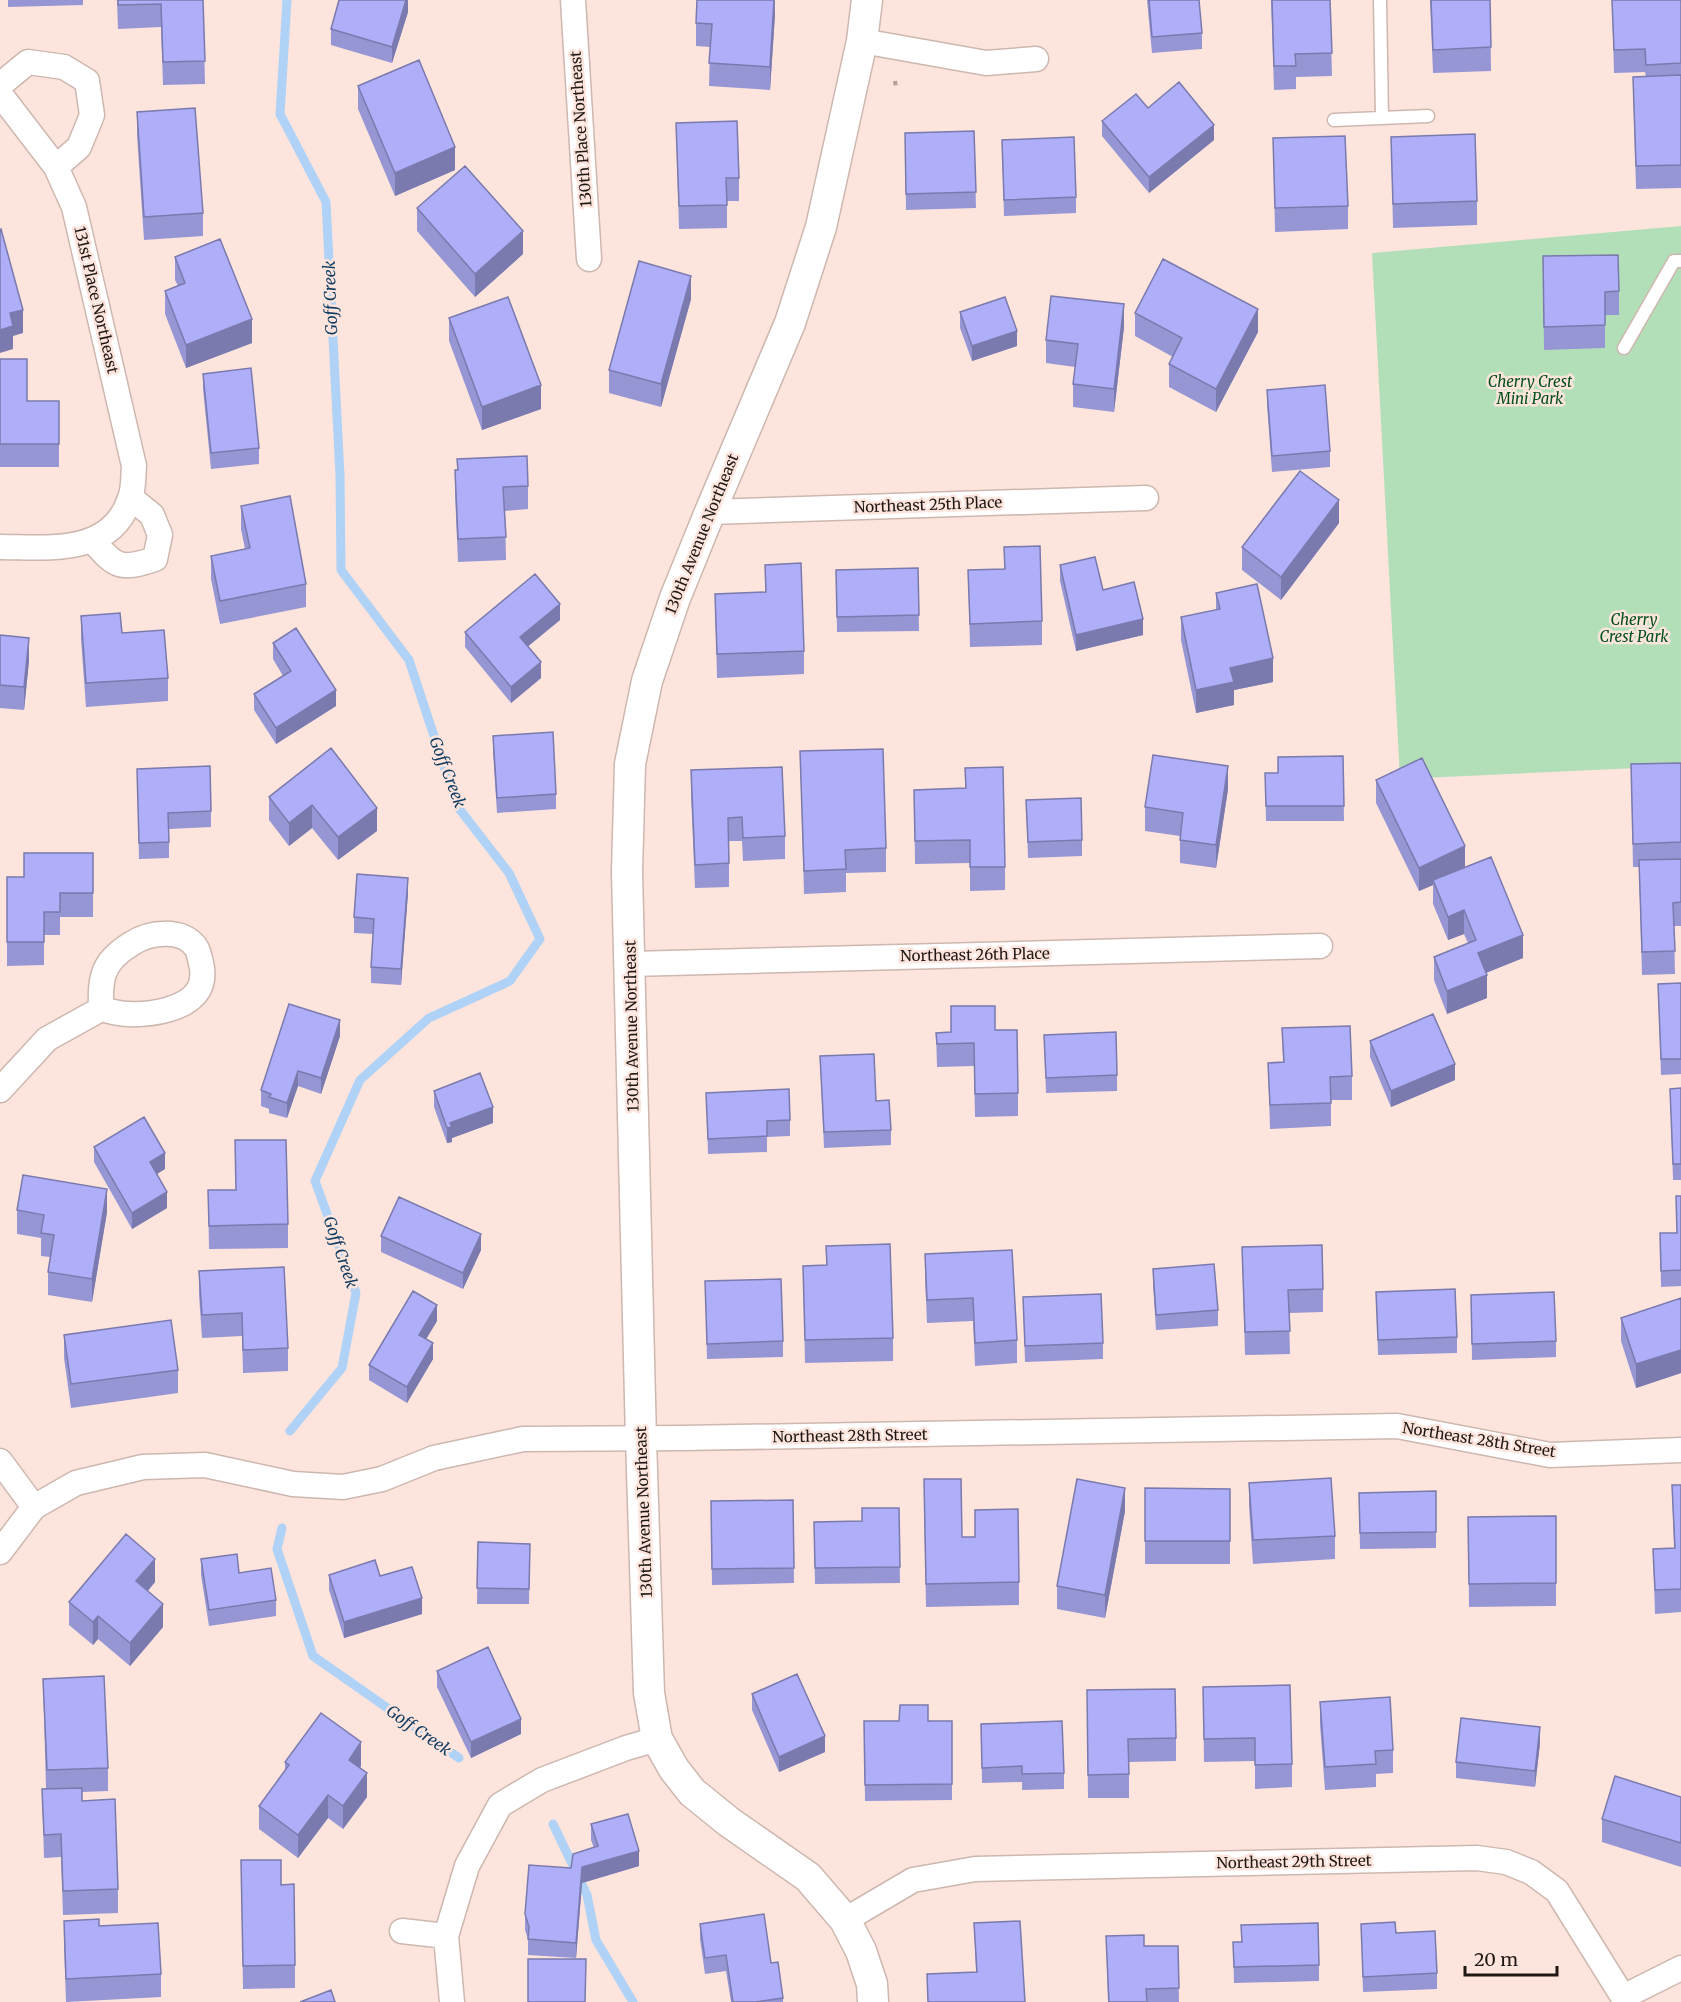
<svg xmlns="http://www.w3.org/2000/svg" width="1681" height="2002" font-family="Merriweather,serif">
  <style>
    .green { fill: #b3dfb8 }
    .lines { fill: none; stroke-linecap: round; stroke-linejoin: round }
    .stream { stroke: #afd2f6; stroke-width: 9 }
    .service-casing { stroke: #cdb7af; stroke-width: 15 }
    .minor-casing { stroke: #cdb7af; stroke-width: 27 }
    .tertiary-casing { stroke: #cdb7af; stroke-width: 33 }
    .path { stroke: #b3a09a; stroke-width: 4; stroke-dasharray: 4.5 3; stroke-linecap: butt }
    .service { stroke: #fff; stroke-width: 12 }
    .minor { stroke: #fff; stroke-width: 24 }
    .tertiary { stroke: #fff; stroke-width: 30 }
    .wall { fill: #9696d5 }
    .shaded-wall { fill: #7a7aae }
    .building { fill: #afaef8; stroke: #7a7aae; stroke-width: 1.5 }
    .labels { text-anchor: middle; stroke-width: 5; stroke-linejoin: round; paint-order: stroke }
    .street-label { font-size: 15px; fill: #201815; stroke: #fde5dd }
    .park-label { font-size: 15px; font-style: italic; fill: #004e1a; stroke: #fde5dd }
    .water-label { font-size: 16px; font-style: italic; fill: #113c62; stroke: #fde5dd }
  </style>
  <rect width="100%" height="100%" fill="#fde5dd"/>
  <path class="green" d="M1681 226V766L1400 779 1372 253Z"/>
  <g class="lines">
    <path class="stream" d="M287 0 280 114 326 202 340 475 341 570 409 660 457 806 509 873 540 939 510 981 429 1018 360 1080 315 1181 356 1293 342 1368 290 1431
      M282 1528 277 1549 313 1656 459 1758
      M553 1824 587 1895 596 1940 633 2002"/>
    <g class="service-casing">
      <path id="service" d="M1380 0 1382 117
        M1334 120 1428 116
        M1624 348 1674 261H1681"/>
    </g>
    <g class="minor-casing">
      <path id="minor" d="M573 0 589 259
        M862 41 986 63 1036 59
        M0 85 28 62 64 67 87 81 92 115 79 147 56 167
        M0 94 56 167 74 207 134 466C133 476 134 489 130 498 112 556 48 547 0 547
        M710 512 1146 498
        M93 541C116 568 121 570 155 559L160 535 152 515 131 498
        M631 964 1320 946
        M0 1090 47 1039 101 1009C110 1011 119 1014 128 1014 150 1015 187 1010 199 989 203 981 203 971 201 963 200 959 199 953 197 949 184 927 149 932 131 944 102 962 100 977 101 1009
        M0 1461 34 1507
        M0 1552 34 1507 76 1483 143 1467 205 1465 293 1484 343 1487 382 1479 434 1458 523 1439 682 1438 1397 1426 1550 1455 1681 1450
        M845 1920 913 1880 975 1869 1477 1858 1506 1862 1531 1872 1557 1891 1623 1997 1681 1968
        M402 1931 446 1936
        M452 2002 446 1936 467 1866 500 1805 542 1780 626 1748 657 1739"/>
    </g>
    <g class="tertiary-casing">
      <path id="tertiary" d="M867 0 862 41 821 227 790 323 710 512 675 598 647 681 630 764 627 872 641 1439 649 1693 657 1739 674 1769 692 1792 729 1822 808 1877 845 1920 861 1951 872 1984 873 2002"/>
    </g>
    <path class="path" d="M895 81 896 87"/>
    <use href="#service" class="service"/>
    <use href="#minor" class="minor"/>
    <use href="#tertiary" class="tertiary"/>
  </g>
  <path class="wall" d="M8 0H83V5L8 7Z
    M117 0H203L205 84 163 85 161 27 118 29Z
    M408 0V12L392 63 331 45V29Z
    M775 0V14L770 90 709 86 710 47 696 46V23Z
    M1147 0H1199L1202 33V49L1152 53Z
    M1271 0H1330L1332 76 1296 77V89L1274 90Z
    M1430 0H1490L1491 71 1433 73Z
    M1612 0H1681V188L1636 189 1633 77H1646L1645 72 1614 73Z
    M358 86 455 170 395 196 358 109Z
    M1148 108 1214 140 1149 193 1102 136V121Z
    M137 112 203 213V236L144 240 137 135Z
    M676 123 739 178V201H727V228L679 229Z
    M974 131 976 208 906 210 905 133Z
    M1391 137 1477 201V225L1393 228Z
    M1273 138 1348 206V229L1275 232Z
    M1002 140 1076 197V213L1004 216Z
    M417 208 523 254 475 297 417 231Z
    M1543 256 1619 291V315H1605V348L1544 350Z
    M175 257 252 343 186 368 165 314V291L178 286 175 280Z
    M691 299 661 407 609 393V370Z
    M960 312 1017 346 972 361 960 328Z
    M1135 313 1258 332 1216 412 1169 387V364L1173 357 1135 336Z
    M449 318 541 409 482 430 449 341Z
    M1124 327 1114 412 1073 407V384L1075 367 1046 363V340Z
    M0 359 27 401H59V467H0Z
    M203 374 259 448V464L211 469 203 389Z
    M1267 390 1330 451V467L1272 472 1267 405Z
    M457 459 528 486V509L505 511 506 560 458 562 455 493V470H457Z
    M241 506 306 584V607L220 624 211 579V556L245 549 241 529Z
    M1339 523 1281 600 1242 570V547Z
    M1004 547 1042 621V645L970 647 968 570 1004 569Z
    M765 565 804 651V674L717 678 715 594 765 592Z
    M1060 565 1103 590 1143 635 1076 651 1060 581Z
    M918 568 919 631 837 632 836 570Z
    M1216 593 1273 682 1234 690V705L1196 713 1181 640V617L1216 610Z
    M81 616 122 633 168 678V701L86 707 81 639Z
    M560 620 528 646 541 678 511 703 465 647V632Z
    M0 635 29 661 24 710 0 708Z
    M273 643 336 706 276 744 254 710V694L283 676 273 659Z
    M493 736 556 794V809L497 813 493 752Z
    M331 748 377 831 338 860 312 828 289 846 269 820V797Z
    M800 751 886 848V872L846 873V892L804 894Z
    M1343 756 1344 821H1266L1265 773H1278Z
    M1681 763V926H1674L1675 974 1642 975 1639 867H1633L1631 764Z
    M965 768 1005 867V890L970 891V863L915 864 914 790 965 788Z
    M137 769 211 811V827L169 829V858L139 859Z
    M691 770 785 836V859L743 861 742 841H729V887L695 888 691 793Z
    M1376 780 1465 868 1523 958 1486 973 1487 998 1447 1014 1434 980V957L1468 943 1464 934 1448 940 1433 904V885L1419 891 1376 803Z
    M1228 789 1216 868 1180 863V836L1145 831V807Z
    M1026 800 1082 840V856L1028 858Z
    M93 853V917H60V935H44V965L7 966V877H24Z
    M408 893 401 985 371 983V967L373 934 354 933V917Z
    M1681 983V1074L1661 1075 1658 984Z
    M1282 1028 1352 1076V1100H1331V1126L1270 1129 1268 1063 1283 1062Z
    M995 1030 1018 1093V1116L975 1117 974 1066 937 1067 936 1033Z
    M1044 1035 1117 1075V1091L1046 1093Z
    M340 1036 321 1094 298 1086 287 1118 269 1113V1109L261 1106V1090Z
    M1370 1041 1455 1080 1391 1107 1370 1057Z
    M820 1056 876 1101 891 1130V1145L824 1148Z
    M1681 1088V1180H1673L1670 1089Z
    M434 1091 493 1123 452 1138V1142L447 1143 434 1107Z
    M706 1093 790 1120V1136L767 1137V1152L708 1154Z
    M235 1140 288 1224V1248L209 1249 208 1190H236Z
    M94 1147 165 1169 157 1174 167 1208 132 1229 94 1162Z
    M1676 1196H1681V1286L1661 1287 1660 1233H1677Z
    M17 1210 107 1212 92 1302 48 1295V1272L50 1257 41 1256V1238L17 1234Z
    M381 1236 481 1250 463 1289 381 1252Z
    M826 1246 893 1338V1361L805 1363 803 1266 826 1265Z
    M1242 1247 1323 1289V1312L1289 1313 1290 1354 1245 1355Z
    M1012 1250 1017 1340V1363L975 1366 973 1321 927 1323 925 1278V1254Z
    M1153 1269 1218 1310V1326L1156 1330 1153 1284Z
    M199 1271 288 1348V1371L243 1373 242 1336 202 1338 199 1295Z
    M705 1281 783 1341V1357L707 1359Z
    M1376 1292 1457 1337V1353L1378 1355Z
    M1471 1295 1556 1341V1357L1472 1360Z
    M1023 1297 1103 1343V1359L1025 1362Z
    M1681 1298V1373L1636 1388 1621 1341V1318Z
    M437 1321 426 1339 433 1359 407 1403 369 1380V1365Z
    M64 1335 178 1370V1393L71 1408 64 1358Z
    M1249 1483 1335 1536V1559L1253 1564 1249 1507Z
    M1672 1485H1681V1612L1655 1614 1653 1549 1674 1548Z
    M1145 1488 1230 1489V1564H1145Z
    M1436 1491V1548L1360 1549 1359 1493Z
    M793 1500 794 1583 712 1585 711 1501Z
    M924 1503 962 1537 1019 1582V1605L926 1607Z
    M899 1508 900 1583 815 1584 814 1522 862 1521Z
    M1125 1511 1105 1618 1057 1609V1586Z
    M1556 1516V1606L1469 1607 1468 1517Z
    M478 1542 530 1544 529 1604H477Z
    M201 1559 239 1573 276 1600V1616L209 1626 201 1575Z
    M329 1575 380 1576 422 1614 344 1638 329 1590Z
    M155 1582 148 1591 163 1627 130 1666 98 1639 93 1645 69 1625V1602Z
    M437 1671 521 1734 471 1758 437 1687Z
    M43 1679 108 1768V1791L82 1792V1801L118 1889V1913L63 1915 61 1857 44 1858 42 1789H46Z
    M1203 1687 1292 1764V1787L1255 1789V1761L1204 1762Z
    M752 1694 825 1752 779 1772 752 1710Z
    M1320 1702 1393 1750V1773L1376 1774V1787L1325 1790 1320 1725Z
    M1087 1714 1176 1738V1761L1129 1762V1798H1088Z
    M864 1721H952V1800L865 1801Z
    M981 1724 1064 1773V1789L1022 1790V1782L982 1783Z
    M1540 1743 1535 1787 1456 1778V1762Z
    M285 1762 361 1766 360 1768 367 1797 343 1829 328 1818 298 1858 259 1829V1806L285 1770Z
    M1681 1797V1867L1602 1842V1819Z
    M591 1824 639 1866 582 1883 576 1958 528 1955V1939L525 1930V1914L571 1868 594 1848 591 1840Z
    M241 1860 281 1885 295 1965V1988L243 1989Z
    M64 1921 99 1926 161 1974V1997L66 2002 64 1944Z
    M974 1923 1025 2002H928L927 1974 976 1972Z
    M700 1924 771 1963 783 1998V2002H731L726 1971 705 1974 700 1939Z
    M1361 1924 1396 1933 1437 1973V1989L1363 1992Z
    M1106 1936 1144 1946H1178L1179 2002H1108Z
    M1233 1942 1319 1965V1981L1234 1983Z"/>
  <path class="shaded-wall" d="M406 0H408V12L392 63V47Z
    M774 0 775 14 770 90V67Z
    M1214 125V140L1149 193V177Z
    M455 147V170L395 196V173Z
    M523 231V254L475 297V274Z
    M691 276V299L661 407V384Z
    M1124 304V327L1114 412V389Z
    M1258 309V332L1216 412V389Z
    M23 310V333L13 336V349L0 353V330L10 313Z
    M252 319V343L186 368V345Z
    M1017 331V346L972 361V346Z
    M541 385V409L482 430V407Z
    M1339 500V523L1281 600V577Z
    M560 604V620L520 653V637Z
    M1143 619V635L1076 651V635Z
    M29 638V661L24 710V687Z
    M1273 658V682L1234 690V705L1196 713V690L1230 668Z
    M541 662V678L511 703V687Z
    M336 690V706L276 744V728Z
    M1228 766V789L1216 868V845Z
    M312 805V828L289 846V823Z
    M377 808V831L338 860V837Z
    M1465 846V869L1433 880V885L1419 891V868Z
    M408 878V893L401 985V969Z
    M1464 910V934L1448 940V917Z
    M1523 935V958L1478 976V953Z
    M1487 975V998L1447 1014V991Z
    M340 1020V1036L321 1094V1078Z
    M1455 1064V1080L1391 1107V1091Z
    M298 1071V1086L287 1118V1103Z
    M493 1107V1123L452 1138V1142L447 1143V1128L450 1123Z
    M165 1153V1169L150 1178V1162Z
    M107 1189V1212L92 1302V1279Z
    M167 1192V1208L132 1229V1213Z
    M481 1234V1250L463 1289V1273Z
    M437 1305V1321L419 1351V1335Z
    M433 1343V1359L407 1403V1387Z
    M1681 1350V1373L1636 1388V1364Z
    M1125 1488V1511L1105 1618V1595Z
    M155 1559V1582L136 1604V1581Z
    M422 1598V1614L344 1638V1622Z
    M163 1604V1627L130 1666V1643Z
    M98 1616V1639L93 1645V1622Z
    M521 1719V1734L471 1758V1742Z
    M1540 1727V1743L1535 1787V1771Z
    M825 1736V1752L779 1772V1757Z
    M361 1742V1766L349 1783V1760Z
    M367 1773V1797L343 1829V1806Z
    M328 1795V1818L298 1858V1835Z
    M639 1851V1866L582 1883 576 1958V1943L582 1867Z"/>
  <path class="building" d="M118 0H203L205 61 163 62 161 4 118 5Z
    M339 0H406L392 47 331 29Z
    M697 0H774L770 67 709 63 712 24 696 23Z
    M1149 0H1199L1202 33 1152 37Z
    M1272 0H1330L1332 53 1295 54 1296 66H1274Z
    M1431 0H1490L1491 47 1433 50Z
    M1612 0H1681V63L1646 65 1645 49 1614 50Z
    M419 60 455 147 395 173 358 86Z
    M1681 75V165L1636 166 1633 77Z
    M1179 82 1214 125 1149 177 1102 121 1136 94 1148 108Z
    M195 108 203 213 144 217 137 112Z
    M737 121 739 178H726L727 205 679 206 676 123Z
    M974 131 976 192 906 194 905 133Z
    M1475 134 1477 201 1393 204 1391 137Z
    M1345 136 1348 206 1275 208 1273 138Z
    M1074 137 1076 197 1004 200 1002 140Z
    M465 166 523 231 475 274 417 208Z
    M1 229 23 310 10 313 13 326 0 330V230Z
    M220 239 252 319 186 345 165 291 185 283 175 257Z
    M1618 255 1619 291 1605 292V325L1544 327 1543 256Z
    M1163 259 1258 309 1216 389 1169 364 1182 338 1135 313Z
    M639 261 691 276 661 384 609 370Z
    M1051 296 1124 304 1114 389 1073 384 1078 344 1046 340Z
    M508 297 541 385 482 407 449 318Z
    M1005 297 1017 331 972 346 960 312Z
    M0 359H27V401H59V444H0Z
    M251 368 259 448 211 453 203 374Z
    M1325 385 1330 451 1272 456 1267 390Z
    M527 456 528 486 503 487 506 537 458 539 455 470H458L457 459Z
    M1300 471 1339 500 1281 577 1242 547Z
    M290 496 306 584 220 601 211 556 250 548 241 506Z
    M1040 546 1042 621 970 624 968 570 1005 569 1004 547Z
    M1095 557 1103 590 1134 582 1143 619 1076 635 1060 565Z
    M801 563 804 651 717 654 715 594 766 592 765 565Z
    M918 568 919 615 837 617 836 570Z
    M535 574 560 604 520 637 541 662 511 687 465 632Z
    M1257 584 1273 658 1230 668 1234 682 1196 690 1181 617 1220 609 1216 593Z
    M120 613 122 633 164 630 168 678 86 683 81 616Z
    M296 628 336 690 276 728 254 694 291 671 273 643Z
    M0 635 29 638 24 687 0 685Z
    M553 732 556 794 497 798 493 736Z
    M331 748 377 808 338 837 312 805 289 823 269 797Z
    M883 749 886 848 845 850 846 869 804 871 800 751Z
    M1153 755 1228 766 1216 845 1180 840 1183 813 1145 807Z
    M1343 756 1344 806H1266L1265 773H1278V757Z
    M1422 758 1465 846 1419 868 1376 780Z
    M1681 763V842L1633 844 1631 764Z
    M210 766 211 811 168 813 169 842 139 843 137 769Z
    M782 767 785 836 743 838 742 817 728 818 729 863 695 865 691 770Z
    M1003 767 1005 867H970V840L915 841 914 790 966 788 965 768Z
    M1081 798 1082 840 1028 842 1026 800Z
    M24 853H93V893H60V912H44V942H7V877H24Z
    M1491 857 1523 935 1478 953 1487 975 1447 991 1434 957 1476 940 1464 910 1448 917 1433 880Z
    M1681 859V902L1673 903 1675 951 1642 952 1639 860Z
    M357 874 408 878 401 969 371 967 374 919 354 917Z
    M1681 983V1059H1661L1658 984Z
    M289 1004 340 1020 321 1078 298 1071 287 1103 269 1097 271 1094 261 1090Z
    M951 1006H995V1030H1017L1018 1093 975 1094 974 1043 937 1044 936 1033 951 1032Z
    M1433 1014 1455 1064 1391 1091 1370 1041Z
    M1350 1026 1352 1076 1330 1077 1331 1103 1270 1105 1268 1063 1284 1062 1282 1028Z
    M1116 1032 1117 1075 1046 1078 1044 1035Z
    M874 1054 876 1101 889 1100 891 1130 824 1132 820 1056Z
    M480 1073 493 1107 450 1123 452 1127 447 1128 434 1091Z
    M1681 1088V1164H1673L1670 1089Z
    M789 1089 790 1120 767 1121V1136L708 1139 706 1093Z
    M144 1117 165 1153 150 1162 167 1192 132 1213 94 1147Z
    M235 1140H286L288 1224 209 1226 208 1190H236Z
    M23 1175 107 1189 92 1279 48 1272 54 1235 41 1233 44 1215 17 1210Z
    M1676 1196H1681V1270L1661 1271 1660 1233H1677Z
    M399 1197 481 1234 463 1273 381 1236Z
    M890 1244 893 1338 805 1340 803 1266 827 1265 826 1246Z
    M1322 1245 1323 1289 1288 1290 1290 1331 1245 1332 1242 1247Z
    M1012 1250 1017 1340 975 1343 973 1298 927 1300 925 1254Z
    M1214 1264 1218 1310 1156 1315 1153 1269Z
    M284 1267 288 1348 243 1350 242 1313 202 1315 199 1271Z
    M781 1279 783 1341 707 1344 705 1281Z
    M1455 1289 1457 1337 1378 1340 1376 1292Z
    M413 1291 437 1305 419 1335 433 1343 407 1387 369 1365Z
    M1554 1292 1556 1341 1472 1344 1471 1295Z
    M1101 1294 1103 1343 1025 1346 1023 1297Z
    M1681 1298V1350L1636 1364 1621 1318Z
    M171 1320 178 1370 71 1384 64 1335Z
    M1331 1478 1335 1536 1253 1540 1249 1483Z
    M924 1479H961L962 1537H975V1510L1018 1509 1019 1582 926 1584Z
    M1077 1479 1125 1488 1105 1595 1057 1586Z
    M1672 1485H1681V1589L1655 1590 1653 1549 1675 1548Z
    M1145 1488 1230 1489V1541H1145Z
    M1436 1491V1532L1360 1533 1359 1493Z
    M793 1500 794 1568 712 1569 711 1501Z
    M862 1508H899L900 1567 815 1568 814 1522 862 1521Z
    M1556 1516V1583L1469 1584 1468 1517Z
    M126 1534 155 1559 136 1581 163 1604 130 1643 98 1616 93 1622 69 1602Z
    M478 1542 530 1544 529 1589 477 1588Z
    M237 1554 239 1573 271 1568 276 1600 209 1610 201 1559Z
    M375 1560 380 1576 412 1567 422 1598 344 1622 329 1575Z
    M488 1647 521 1719 471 1742 437 1671Z
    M797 1674 825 1736 779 1757 752 1694Z
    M104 1676 108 1768 47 1770 43 1679Z
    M1290 1685 1292 1764 1255 1765V1738L1204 1739 1203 1687Z
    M1175 1689 1176 1738 1128 1739 1129 1774 1088 1775 1087 1690Z
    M1390 1697 1393 1750 1375 1751 1376 1764 1325 1767 1320 1702Z
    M900 1705H928V1721H952V1784L865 1785 864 1721H899Z
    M321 1713 361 1742 349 1760 367 1773 343 1806 328 1795 298 1835 259 1806 289 1765 285 1762Z
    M1461 1718 1540 1727 1535 1771 1456 1762Z
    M1062 1721 1064 1773 1022 1774V1766L982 1768 981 1724Z
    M1615 1776 1681 1797V1843L1602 1819Z
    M82 1788V1801L115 1799 118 1889 63 1891 61 1834 44 1835 42 1789Z
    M628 1814 639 1851 582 1867 576 1943 528 1939 529 1927 525 1914 529 1865 571 1868 573 1854 598 1846 591 1824Z
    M241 1860H281V1885L294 1884 295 1965 243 1966Z
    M764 1914 771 1963 778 1962 783 1998 756 2002H733L726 1955 705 1958 700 1924Z
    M99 1919V1926L158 1923 161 1974 66 1979 64 1921Z
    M1020 1921 1025 2002H928L927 1974 977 1972 974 1923Z
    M1395 1922 1396 1933 1435 1931 1437 1973 1363 1977 1361 1924Z
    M1318 1923 1319 1965 1234 1967 1233 1942H1242L1241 1925Z
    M1144 1935V1946H1178L1179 1988 1146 1989 1147 2002H1109L1106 1936Z
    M528 1959H586L585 2002H528Z
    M331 1990 335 2002H300Z"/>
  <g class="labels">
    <g class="street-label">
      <text transform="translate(581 129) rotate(-94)" y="5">130th Place Northeast</text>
      <text transform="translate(96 300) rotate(77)" y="5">131st Place Northeast</text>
      <text transform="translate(928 505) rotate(-2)" y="5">Northeast 25th Place</text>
      <text transform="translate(702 534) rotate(-68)" y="5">130th Avenue Northeast</text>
      <text transform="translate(975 955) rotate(-1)" y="5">Northeast 26th Place</text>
      <text transform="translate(632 1026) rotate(-91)" y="5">130th Avenue Northeast</text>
      <text transform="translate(850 1436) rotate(-1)" y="5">Northeast 28th Street</text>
      <text transform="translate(1479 1440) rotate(9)" y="5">Northeast 28th Street</text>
      <text transform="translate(644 1512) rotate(-92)" y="5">130th Avenue Northeast</text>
      <text transform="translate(1294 1862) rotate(-1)" y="5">Northeast 29th Street</text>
    </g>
    <g class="park-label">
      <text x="1530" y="387">Cherry Crest<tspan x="1530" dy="17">Mini Park</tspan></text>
      <text x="1634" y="625">Cherry<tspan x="1634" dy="17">Crest Park</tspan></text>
    </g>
    <g class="water-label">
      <text transform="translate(330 298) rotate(-92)" y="6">Goff Creek</text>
      <text transform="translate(448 772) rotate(69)" y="6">Goff Creek</text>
      <text transform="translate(341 1252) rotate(71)" y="6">Goff Creek</text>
      <text transform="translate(419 1730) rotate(35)" y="6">Goff Creek</text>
    </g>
  </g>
  <path d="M1465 1966v9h92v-9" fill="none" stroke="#201815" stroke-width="3"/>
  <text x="1474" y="1966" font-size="18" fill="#201815" stroke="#fde5dd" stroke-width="4.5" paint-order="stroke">20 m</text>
</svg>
